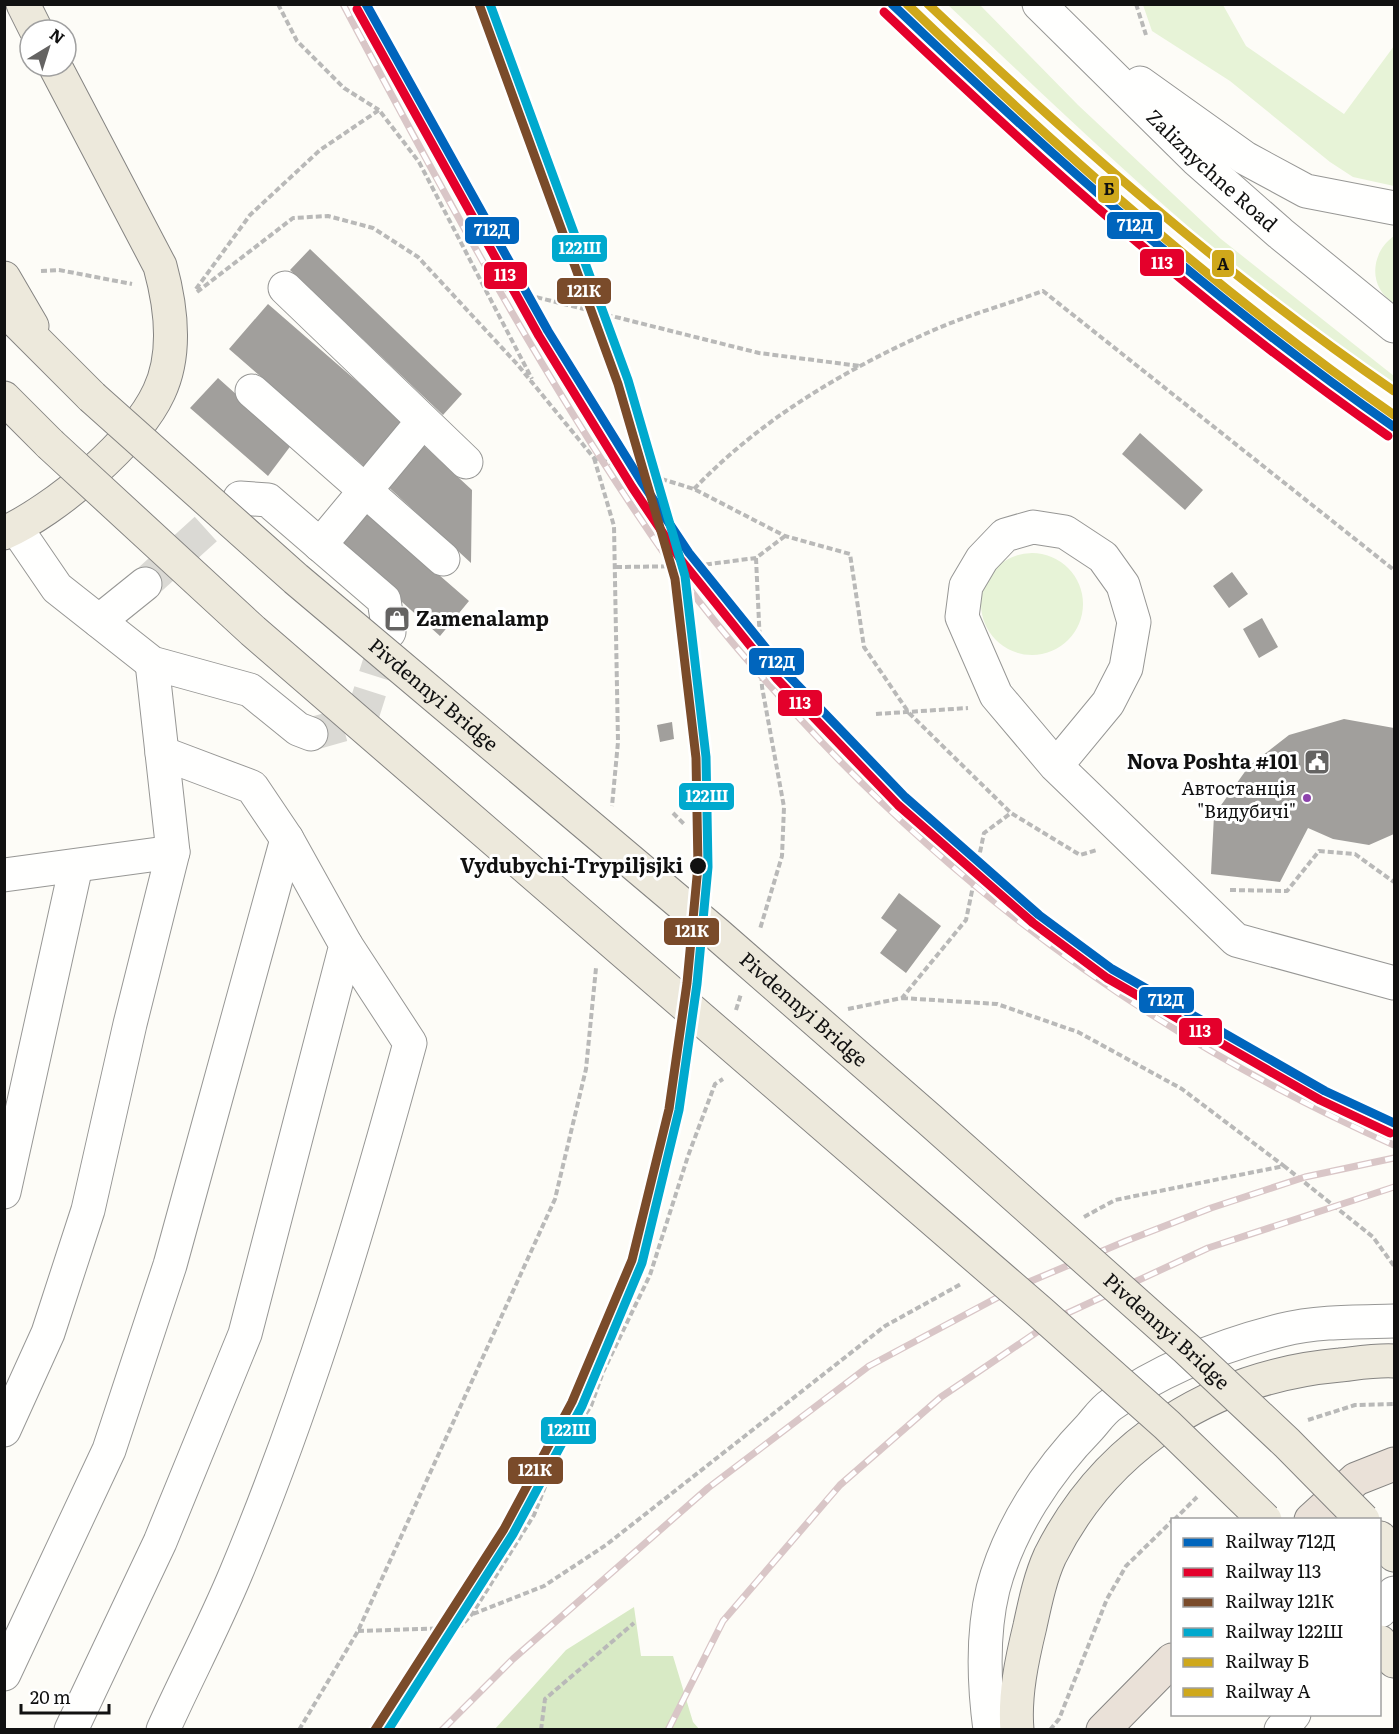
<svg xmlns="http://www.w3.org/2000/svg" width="1399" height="1734" font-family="Literata,serif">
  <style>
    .green { fill: #e7f3d7 }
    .forest { fill: #d8eac5 }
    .building { fill: #a19f9c }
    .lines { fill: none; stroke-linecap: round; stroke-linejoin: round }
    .minor-tunnel { stroke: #dad9d4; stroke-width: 33; stroke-dasharray: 33 16; stroke-linecap: butt }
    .minor-casing { stroke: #979795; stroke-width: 35 }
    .major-casing { stroke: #858482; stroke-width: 35 }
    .highway-casing { stroke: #858482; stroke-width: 35 }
    .path { stroke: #b9b9b8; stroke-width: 4; stroke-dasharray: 6 3; stroke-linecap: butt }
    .minor { stroke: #fffffe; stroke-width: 33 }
    .major { stroke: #ede9dc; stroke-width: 33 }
    .highway { stroke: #eae1d8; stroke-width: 33 }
    .rail-casing { stroke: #d9c6c7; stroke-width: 7 }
    .rail { stroke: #fff; stroke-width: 4.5; stroke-dasharray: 14; stroke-linecap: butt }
    .major-bridge-casing { stroke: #858482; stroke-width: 35; stroke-linecap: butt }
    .major-bridge { stroke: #ede9dc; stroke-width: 33 }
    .rail-1-casing { stroke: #fff; stroke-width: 14 }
    .rail-2-casing { stroke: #fff; stroke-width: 14 }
    .rail-3-casing { stroke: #fff; stroke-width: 14 }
    .rail-4-casing { stroke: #fff; stroke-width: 14 }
    .rail-5-casing { stroke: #fff; stroke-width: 14 }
    .rail-6-casing { stroke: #fff; stroke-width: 14 }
    .rail-1 { stroke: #0065bd; stroke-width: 9 }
    .rail-2 { stroke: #e4002b; stroke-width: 9 }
    .rail-3 { stroke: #7a4b2a; stroke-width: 9 }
    .rail-4 { stroke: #00a9ce; stroke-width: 9 }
    .rail-5 { stroke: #cfa81b; stroke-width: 9 }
    .rail-6 { stroke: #cfa81b; stroke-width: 9 }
    .bus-dot { fill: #8e44ad; stroke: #fff; stroke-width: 2 }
    .stop-dot { fill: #111; stroke: #fff; stroke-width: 2 }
    .labels { text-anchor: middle; stroke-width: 6; stroke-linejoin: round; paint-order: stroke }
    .bus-label { font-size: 18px; fill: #111; stroke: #fff; text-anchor: end }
    .street-label { font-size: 20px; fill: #111; stroke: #fff }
    .poi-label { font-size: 20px; font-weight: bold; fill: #111; stroke: #fff; text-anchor: start }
    .stop-label { font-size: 20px; font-weight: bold; fill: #111; stroke: #fff; text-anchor: end }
    .line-badge { stroke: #fff; stroke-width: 2 }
    .badge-label { font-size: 16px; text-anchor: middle; font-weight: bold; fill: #fff }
    .pale-badge-label { font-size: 16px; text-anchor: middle; font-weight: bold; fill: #111 }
  </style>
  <rect width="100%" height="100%" fill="#fdfcf7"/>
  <path class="green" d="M948 5H980L1078 105 1221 239 1394 376V384C1230 277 1090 138 948 5Z
    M1143 5H1223L1246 46 1344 114 1394 46V186L1353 177 1330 162 1230 81 1152 31Z
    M1394 236V303C1367 287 1371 252 1394 236Z
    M981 604a51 51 0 1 1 102 0a51 51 0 1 1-102 0Z"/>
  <path class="forest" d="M634 1607 641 1656H673L693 1722 699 1729H495L566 1650Z"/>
  <path class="building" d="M310 249 462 394 443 415 290 270Z
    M268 304 405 423 366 468 229 349Z
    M218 378 292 444 268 476 190 408Z
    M1140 433 1203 490 1185 510 1122 454Z
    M420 442 472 490 471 563 384 483Z
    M362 508 469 601 440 636 335 542Z
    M1232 572 1248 594 1229 608 1213 586Z
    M1262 618 1278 647 1259 658 1243 629Z
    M1344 719 1394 728V834L1369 845 1333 839 1308 828 1280 882 1211 874 1214 815 1249 766 1289 735Z
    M672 722 674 739 660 742 657 725Z
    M899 893 941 926 906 973 880 953 897 930 881 918Z"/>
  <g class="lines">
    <path class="minor-tunnel" d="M145 584 240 498
      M311 734 361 720 389 632"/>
    <g class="minor-casing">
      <g id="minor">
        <path id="s1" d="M1039 4 1196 159 1280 233 1394 326"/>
        <path d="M1140 83 1245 158 1306 191 1394 208"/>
        <path d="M285 288 466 462"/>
        <path d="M252 391 443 559"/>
        <path d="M240 498 268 500 384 600 389 632"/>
        <path d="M16 528 57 588 152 663 250 690 298 729 311 734"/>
        <path d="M320 545 423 421"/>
        <path d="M99 621 145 584"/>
        <path d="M1056 766 1108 703 1126 668 1134 622 1123 585 1103 557 1065 532 1033 527 1005 535 982 559 966 586 962 617 996 695 1056 766 1236 940 1394 983"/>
        <path d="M4 875 173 852"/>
        <path d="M4 1192 76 866"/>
        <path d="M4 1430 48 1333 88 1210 130 1024 173 852 152 663"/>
        <path d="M1380 1611 1394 1593"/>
        <path d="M4 1674 109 1450 170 1265 287 839 252 787 162 753"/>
        <path d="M71 1730 160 1542 245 1334 346 945 287 839"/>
        <path d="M163 1730C187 1677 214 1626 236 1573 308 1401 361 1223 410 1043L346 945"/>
        <path d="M990 1730C984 1685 982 1634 993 1589 1009 1528 1047 1471 1090 1427 1097 1419 1103 1410 1112 1404 1161 1369 1223 1345 1282 1330 1318 1321 1357 1322 1394 1321"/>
        <path d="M1281 1730 1294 1714"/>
      </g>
    </g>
    <g class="major-casing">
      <path id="major" d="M23 4 36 30
        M4 278 32 326
        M4 309 92 397
        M4 398 50 444
        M4 533C54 511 136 442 159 392 177 354 171 306 160 266L55 66
        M1380 1538 1394 1555
        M1380 1642 1394 1661
        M1017 1730C1014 1696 1022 1659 1030 1626 1035 1603 1040 1578 1050 1556 1107 1442 1215 1376 1340 1365 1358 1363 1377 1360 1394 1361"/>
    </g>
    <g class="highway-casing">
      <path id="highway" d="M1311 1520 1356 1479 1394 1464
        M1103 1730 1172 1660"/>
    </g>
    <path class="path" d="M278 4 297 41 344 88 379 110
      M1136 4 1146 35
      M41 271 59 270 132 284
      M484 284 759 353 860 366
      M196 289 250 215 320 150 379 110 419 162 532 379
      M197 292 293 218 328 216 373 228 418 257 517 364 594 458 694 489 785 536 850 554 864 647 909 713 1011 813 1080 855 1097 850
      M594 458 614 526 618 742 612 806
      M694 489C760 420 841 372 927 333 964 316 1005 305 1043 291L1394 570
      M756 558 762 687 784 807 782 856 760 929
      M616 567 694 566 756 558 785 536
      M876 714 968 708
      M673 813 685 825
      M1230 890 1287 891 1319 851 1355 854 1394 882
      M902 998 997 1004 1078 1032 1182 1089 1284 1166
      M848 1009 902 998 966 920 984 833 1011 813
      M736 1010 741 994
      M1084 1217 1115 1200 1284 1166 1373 1237 1394 1266
      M1308 1420 1355 1405 1394 1404
      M1174 1520 1197 1497
      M473 1614 544 1586 606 1545 885 1326 961 1284
      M358 1631 451 1628 461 1626 472 1614 534 1515 557 1456 591 1406 603 1372 650 1275 688 1156 715 1084 723 1079
      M299 1730 358 1631 555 1199 586 1069 596 968
      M541 1730 545 1699 634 1623
      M1050 1730 1059 1719 1107 1599 1126 1566 1172 1521"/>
    <use href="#minor" class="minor"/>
    <use href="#major" class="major"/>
    <use href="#highway" class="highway"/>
    <g class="rail-casing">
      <path id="rail" d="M343 4C444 194 546 385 670 562 709 618 756 671 802 721 971 904 1167 1044 1394 1145
        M442 1730 513 1659 708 1488 869 1366 1017 1287 1126 1241 1211 1208 1305 1177 1394 1158
        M668 1730 723 1621 840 1485 941 1397 1059 1317 1208 1248 1394 1187"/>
    </g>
    <use href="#rail" class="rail"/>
    <g class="major-bridge-casing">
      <g id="major-bridge">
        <path id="s2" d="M92 397 296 579 717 934 930 1120 1187 1349 1287 1443 1363 1520"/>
        <path d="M50 444 253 631 1040 1312 1167 1425 1265 1520"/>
      </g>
    </g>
    <use href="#major-bridge" class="major-bridge"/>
    <g class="rail-1-casing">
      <path id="rail-1" d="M366 4 548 331 641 481 689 553 785 672 905 797 1039 915 1112 969 1325 1091 1394 1123
        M892 4C1051 156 1213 301 1394 427"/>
    </g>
    <g class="rail-2-casing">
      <path id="rail-2" d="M357 9 539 336 632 487 681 560 777 679 898 805 1033 923 1107 978 1320 1100 1390 1133
        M884 12C1043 164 1206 310 1388 436"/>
    </g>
    <g class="rail-3-casing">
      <path id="rail-3" d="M375 1730 504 1529 572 1402 632 1260 669 1109 687 983 698 866 696 758 675 579 618 384 479 4"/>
    </g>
    <g class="rail-4-casing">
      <path id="rail-4" d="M388 1730 513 1534 582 1406 642 1263 679 1110 697 984 708 867 706 757 685 576 628 380 490 4"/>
    </g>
    <g class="rail-5-casing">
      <path id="rail-5" d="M907 4C1061 152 1219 293 1394 415"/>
    </g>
    <g class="rail-6-casing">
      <path id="rail-6" d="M928 4C1075 143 1226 276 1394 391"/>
    </g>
    <use href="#rail-1" class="rail-1"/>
    <use href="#rail-2" class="rail-2"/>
    <use href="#rail-3" class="rail-3"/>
    <use href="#rail-4" class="rail-4"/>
    <use href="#rail-5" class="rail-5"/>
    <use href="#rail-6" class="rail-6"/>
  </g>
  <defs>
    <g id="shop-square" transform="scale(1.35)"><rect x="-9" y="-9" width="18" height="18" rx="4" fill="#646362" stroke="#fff"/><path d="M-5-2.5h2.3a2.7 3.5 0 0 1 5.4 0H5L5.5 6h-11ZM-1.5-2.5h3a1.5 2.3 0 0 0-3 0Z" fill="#fff"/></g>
    <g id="civic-square" transform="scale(1.35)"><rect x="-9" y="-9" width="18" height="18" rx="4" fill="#646362" stroke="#fff"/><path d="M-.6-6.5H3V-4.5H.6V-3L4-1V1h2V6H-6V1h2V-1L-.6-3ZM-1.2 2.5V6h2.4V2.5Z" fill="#fff"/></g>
  </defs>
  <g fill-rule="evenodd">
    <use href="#shop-square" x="397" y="619"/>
    <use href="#civic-square" x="1317" y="762"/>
  </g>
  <circle class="bus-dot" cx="1307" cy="798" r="5"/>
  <circle class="stop-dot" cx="698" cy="866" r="9"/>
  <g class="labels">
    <g class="bus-label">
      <text x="1296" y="795">Автостанція<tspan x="1296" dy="23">"Видубичі"</tspan></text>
    </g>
    <g class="street-label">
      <text dy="7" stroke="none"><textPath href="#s1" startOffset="240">Zaliznychne Road</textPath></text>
      <text dy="7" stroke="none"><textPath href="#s2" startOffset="453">Pivdennyi Bridge</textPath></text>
      <text dy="7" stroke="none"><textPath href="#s2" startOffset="939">Pivdennyi Bridge</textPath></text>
      <text dy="7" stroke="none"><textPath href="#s2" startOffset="1424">Pivdennyi Bridge</textPath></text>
    </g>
    <g class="poi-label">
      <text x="416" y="626">Zamenalamp</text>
      <text x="1298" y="769" text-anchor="end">Nova Poshta #101</text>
    </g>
    <g class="stop-label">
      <text x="683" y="873">Vydubychi-Trypiljsjki</text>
    </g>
  </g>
  <g class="line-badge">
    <rect x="1097" y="175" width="23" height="29" rx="6" fill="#cfa81b"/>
    <rect x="1106" y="211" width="57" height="29" rx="6" fill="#0065bd"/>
    <rect x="464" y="216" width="56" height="29" rx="6" fill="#0065bd"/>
    <rect x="551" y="234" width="57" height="29" rx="6" fill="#00a9ce"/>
    <rect x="1139" y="248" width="46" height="29" rx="6" fill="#e4002b"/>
    <rect x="1211" y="249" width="24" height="29" rx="6" fill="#cfa81b"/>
    <rect x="483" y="261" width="45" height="29" rx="6" fill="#e4002b"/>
    <rect x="556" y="277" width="56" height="28" rx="6" fill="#7a4b2a"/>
    <rect x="748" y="647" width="57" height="29" rx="6" fill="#0065bd"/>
    <rect x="777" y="689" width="46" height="28" rx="6" fill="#e4002b"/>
    <rect x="678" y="782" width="57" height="29" rx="6" fill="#00a9ce"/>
    <rect x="663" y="917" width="57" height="29" rx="6" fill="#7a4b2a"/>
    <rect x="1138" y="986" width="57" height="28" rx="6" fill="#0065bd"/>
    <rect x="1178" y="1017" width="45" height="29" rx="6" fill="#e4002b"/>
    <rect x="540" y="1416" width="57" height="29" rx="6" fill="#00a9ce"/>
    <rect x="507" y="1456" width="57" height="29" rx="6" fill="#7a4b2a"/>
  </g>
  <g class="badge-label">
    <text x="1135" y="231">712Д</text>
    <text x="492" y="236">712Д</text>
    <text x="580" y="254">122Ш</text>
    <text x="1162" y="269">113</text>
    <text x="505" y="281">113</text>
    <text x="584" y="297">121К</text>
    <text x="777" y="668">712Д</text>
    <text x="800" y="709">113</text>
    <text x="707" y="802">122Ш</text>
    <text x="692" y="937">121К</text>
    <text x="1166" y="1006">712Д</text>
    <text x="1200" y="1037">113</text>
    <text x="569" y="1436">122Ш</text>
    <text x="535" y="1476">121К</text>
  </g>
  <g class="pale-badge-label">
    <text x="1109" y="195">Б</text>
    <text x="1223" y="270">A</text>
  </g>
  <rect width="1399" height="1734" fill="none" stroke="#111111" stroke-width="12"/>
  <rect x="1171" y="1518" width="210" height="198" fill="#ffffff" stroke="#a0a0a0" stroke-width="1.5"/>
  <rect x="1183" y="1538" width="30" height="9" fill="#0065bd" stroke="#a0a0a0" stroke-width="1.5"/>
  <text x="1225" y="1548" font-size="18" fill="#111111">Railway 712Д</text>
  <rect x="1183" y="1568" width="30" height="9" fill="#e4002b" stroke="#a0a0a0" stroke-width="1.5"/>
  <text x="1225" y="1578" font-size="18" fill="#111111">Railway 113</text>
  <rect x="1183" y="1598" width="30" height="9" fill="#7a4b2a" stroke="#a0a0a0" stroke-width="1.5"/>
  <text x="1225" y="1608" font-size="18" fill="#111111">Railway 121К</text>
  <rect x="1183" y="1628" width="30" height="9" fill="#00a9ce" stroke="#a0a0a0" stroke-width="1.5"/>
  <text x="1225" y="1638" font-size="18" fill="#111111">Railway 122Ш</text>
  <rect x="1183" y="1658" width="30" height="9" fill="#cfa81b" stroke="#a0a0a0" stroke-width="1.5"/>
  <text x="1225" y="1668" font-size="18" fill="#111111">Railway Б</text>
  <rect x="1183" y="1688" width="30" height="9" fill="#cfa81b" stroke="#a0a0a0" stroke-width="1.5"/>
  <text x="1225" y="1698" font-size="18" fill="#111111">Railway A</text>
  <g transform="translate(48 48) rotate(38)"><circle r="28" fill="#ffffff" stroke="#a0a0a0" stroke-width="1.5"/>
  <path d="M0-4.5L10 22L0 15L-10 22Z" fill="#646362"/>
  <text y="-9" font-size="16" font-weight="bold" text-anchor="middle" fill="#111111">N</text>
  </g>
  <path d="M21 1704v9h88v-9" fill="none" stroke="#111111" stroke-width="3"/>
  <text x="30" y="1704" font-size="18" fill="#111111" stroke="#ffffff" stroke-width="4.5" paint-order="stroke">20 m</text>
</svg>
